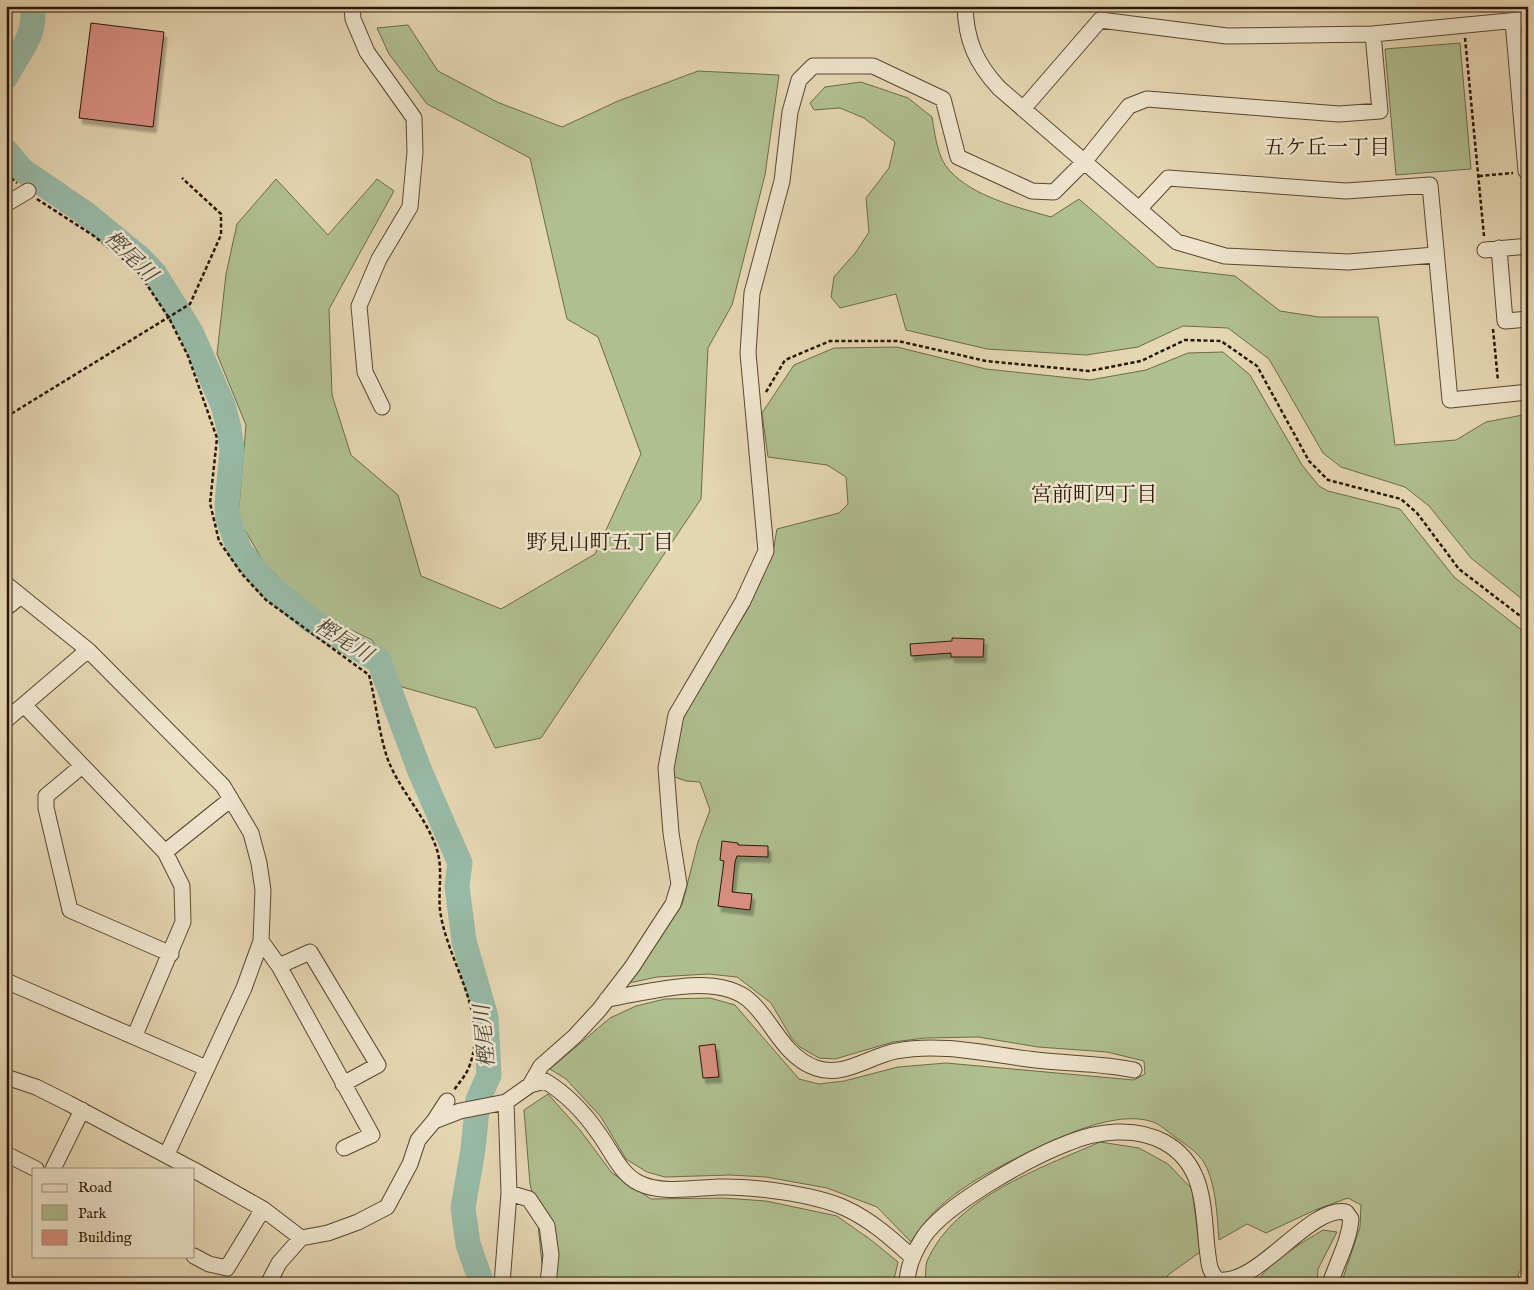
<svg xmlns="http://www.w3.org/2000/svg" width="1534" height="1290" font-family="'IM FELL English','Noto Serif JP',serif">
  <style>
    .green { fill: #b0bf90; stroke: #6d6b4a }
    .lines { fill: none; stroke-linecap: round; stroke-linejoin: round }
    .river { stroke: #97baa7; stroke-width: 25 }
    .building { fill: #d88f81; stroke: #2a1705; filter: url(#shadow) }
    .minor-casing { stroke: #594730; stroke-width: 17 }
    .path { stroke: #2a1705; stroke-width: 2.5; stroke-dasharray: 4 2.5; stroke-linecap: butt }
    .minor { stroke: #eee4cd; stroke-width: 15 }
    .labels { text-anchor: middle; stroke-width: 5; stroke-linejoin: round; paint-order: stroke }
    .neighbourhood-label { font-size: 21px; fill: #2a1705; stroke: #eee4cd }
    .water-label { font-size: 21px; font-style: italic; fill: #4b4836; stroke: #eee4cd }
  </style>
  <defs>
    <filter id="shadow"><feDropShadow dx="3" dy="5.5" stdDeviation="1" flood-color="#0004"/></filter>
  </defs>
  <rect width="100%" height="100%" fill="#e5d6b2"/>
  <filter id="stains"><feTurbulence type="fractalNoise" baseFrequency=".004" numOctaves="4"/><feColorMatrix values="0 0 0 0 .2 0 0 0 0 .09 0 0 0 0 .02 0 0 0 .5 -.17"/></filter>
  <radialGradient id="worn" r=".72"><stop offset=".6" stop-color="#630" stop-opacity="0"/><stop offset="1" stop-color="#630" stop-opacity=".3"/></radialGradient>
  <path class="green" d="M408 25 438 71 497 102 562 127 618 101 698 71 779 75 765 175 732 305 708 348 701 499 541 738 495 748 476 708 402 687 372 640 312 611 264 563 238 518 246 425 217 354 226 274 237 224 276 179 328 235 377 179 394 191 329 309 332 395 351 455 398 495 421 576 501 609 595 554 641 454 598 337 567 319 530 158 427 104 389 54 377 28Z
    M1460 43 1471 169 1396 175 1385 49Z
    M861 82 908 98 932 117C935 134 937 158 950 171 974 197 1017 207 1051 217L1079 199 1157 267 1235 276 1280 311 1319 317H1378L1395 445 1456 440 1486 422 1528 414V604L1471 558 1429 506 1405 487 1341 467 1323 453 1269 359 1228 328 1183 326 1138 347 1086 355 987 349 906 330 896 294 840 308 831 297 834 277 856 252 869 232 866 198 889 168 895 142 864 118 840 108 814 110 810 103 825 87Z
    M897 347 986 369 1090 380 1146 370 1188 353 1223 352 1250 375 1302 465 1319 486 1328 491 1400 509 1454 577 1528 635V1261L1518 1274 1520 1284H1341L1360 1227 1361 1205 1348 1198 1315 1210 1266 1233 1247 1224 1219 1240C1217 1216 1216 1174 1199 1156 1192 1148 1183 1143 1175 1137 1168 1132 1161 1125 1153 1122 1117 1109 1059 1137 1027 1153 982 1175 937 1198 911 1242L877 1207 827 1188 766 1177 730 1175 665 1177 647 1172 626 1159 601 1117 566 1079 550 1069 610 1018 636 1006 665 999 710 998 735 1005 799 1079 819 1084 844 1081 898 1067 946 1063 1134 1080 1145 1074 1144 1061 1107 1052 1038 1047 978 1037 925 1038 893 1042 835 1059 819 1058 800 1047 791 1037 771 1003 737 977 708 974 657 977 629 983 682 905 698 842 710 810 700 782 686 781 672 776 683 716 749 607 773 552 777 529 839 513 848 504 846 477 827 465 768 457 762 413 794 365 834 348Z
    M548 1094 580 1130 612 1173 651 1199 723 1198 766 1201 837 1216 871 1240 898 1262 893 1284H544L537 1214 530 1184 524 1110Z
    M1100 1142 1139 1148 1168 1164 1192 1189 1200 1252 1168 1275 1165 1284H925C926 1277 925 1267 927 1261 955 1197 1041 1168 1100 1142Z
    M1323 1230 1337 1232 1318 1269 1317 1284H1257C1264 1264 1305 1241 1323 1230Z"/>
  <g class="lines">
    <path class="river" d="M6 77C20 48 35 41 33 6
      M6 151 22 170 85 213 141 259 155 274 191 332 223 405 229 428 232 450 227 504 228 519 240 551 267 584 312 621 379 661 419 769 460 863 457 886 464 941 486 1017 489 1075 478 1100 473 1149 463 1208 468 1244 482 1284"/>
  </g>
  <path class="building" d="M91 23 164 32 153 127 79 118Z
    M952 638 984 639 983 657H951V653L911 656 910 644 952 641Z
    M722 841 738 843V845L768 846V857L737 856 735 862 732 892 752 894 750 910 718 906 724 861 720 860Z
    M715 1044 719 1077 703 1078 699 1046Z"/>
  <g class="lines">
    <g class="minor-casing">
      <path id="minor" d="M352 6 353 19 367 52 414 118 415 152 410 207 379 259 359 306 365 372 382 407
        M965 6C966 41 976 63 999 88L1177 242 1225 256 1348 262 1435 255
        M1513 21 1526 171H1528
        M1023 109 1100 20 1227 36 1373 34 1528 19
        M6 204 28 191
        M1140 208 1168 178 1346 191 1430 185 1450 400 1528 392
        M1499 248 1505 321 1528 319
        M1485 250 1528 246
        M6 584 88 650 223 786 251 833 259 863 263 890 261 941 244 988 167 1154
        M6 608 21 596
        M25 706 165 852 182 886 183 922 135 1035
        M6 720 88 650
        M82 766 46 796V808L70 910 171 954
        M165 852 231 799
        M261 941 279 966 372 1135 344 1148
        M279 966 310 952 378 1065 343 1084
        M6 981 206 1068
        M607 999C646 993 710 973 745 997 755 1004 763 1015 770 1025 782 1042 795 1061 816 1068 843 1078 870 1056 896 1051 943 1042 990 1055 1036 1060 1069 1064 1101 1063 1134 1070
        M6 1077 36 1087 68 1103 192 1169
        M530 1085 541 1066 575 1036 599 1010 632 967 673 904 679 884 671 833 666 768 676 715 743 601 766 551 748 353 752 293 782 181 790 112 799 80 813 66H873L943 99 958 157 1032 191 1054 192 1084 162 1129 106 1147 99 1339 114 1380 111 1373 34
        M434 1121 447 1101
        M6 1154 36 1169
        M53 1169 82 1110
        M194 1170 263 1209 301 1238
        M509 1193 529 1199 547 1226 551 1255 548 1284
        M194 1256 209 1264 227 1268 263 1209
        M268 1284 279 1263 301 1238 328 1233 358 1222 387 1207 410 1164 418 1140 434 1121 460 1111 506 1102 530 1085 545 1081C568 1095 584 1112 599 1134 611 1150 620 1174 639 1183 661 1194 694 1188 718 1187 752 1186 814 1194 845 1208 871 1220 891 1238 912 1257
        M502 1284 509 1193 506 1102
        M907 1284C907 1267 914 1252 923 1238 944 1205 1031 1157 1068 1143 1097 1131 1135 1126 1164 1142 1205 1164 1203 1208 1207 1248 1209 1261 1208 1271 1218 1280 1259 1286 1309 1205 1346 1212L1351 1219C1349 1242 1337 1262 1330 1284"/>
    </g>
    <path class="path" d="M1465 38 1484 236
      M6 174 17 183
      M1479 176 1513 173
      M37 199 94 236 137 270 169 318 188 356 217 438 210 503 219 541 242 574 266 600 369 675C376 701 380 744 391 767 404 795 427 819 437 850 443 869 438 891 440 910 447 963 490 1013 469 1067 466 1075 459 1083 454 1090
      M1493 329 1498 381
      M766 392 785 360 830 341H898L986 361 1089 371 1141 361 1185 340 1221 341 1257 366 1309 461 1328 480 1401 499 1417 513 1459 569 1528 622
      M6 417 190 304 221 235V214L182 178"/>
    <use href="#minor" class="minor"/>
  </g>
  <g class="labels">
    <g class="neighbourhood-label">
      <text x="1327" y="154">五ケ丘一丁目</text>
      <text x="1094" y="501">宮前町四丁目</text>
      <text x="600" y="549">野見山町五丁目</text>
    </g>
    <g class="water-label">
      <text transform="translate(131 256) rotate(44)" y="7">樫尾川</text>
      <text transform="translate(344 640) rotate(32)" y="7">樫尾川</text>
      <text transform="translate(484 1036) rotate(-95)" y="7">樫尾川</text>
    </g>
  </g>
  <rect width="1534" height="1290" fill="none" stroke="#e5d6b2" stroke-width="25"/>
  <rect x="8" y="8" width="1519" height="1275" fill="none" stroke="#2a1705" stroke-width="2.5"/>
  <rect x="12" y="12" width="1509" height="1265" fill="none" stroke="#2a1705"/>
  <rect x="32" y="1168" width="162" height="90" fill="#eee4cd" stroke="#a0927d"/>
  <rect x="42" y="1184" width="25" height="8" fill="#eee4cd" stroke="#a0927d"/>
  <text x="78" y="1192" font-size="15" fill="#2a1705">Road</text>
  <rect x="42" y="1205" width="25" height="15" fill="#b0bf90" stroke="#a0927d"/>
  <text x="78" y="1218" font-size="15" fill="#2a1705">Park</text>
  <rect x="42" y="1230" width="25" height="15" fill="#d88f81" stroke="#a0927d"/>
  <text x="78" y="1242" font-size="15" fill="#2a1705">Building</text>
  <rect width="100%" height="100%" filter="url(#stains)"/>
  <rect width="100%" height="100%" fill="url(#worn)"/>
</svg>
